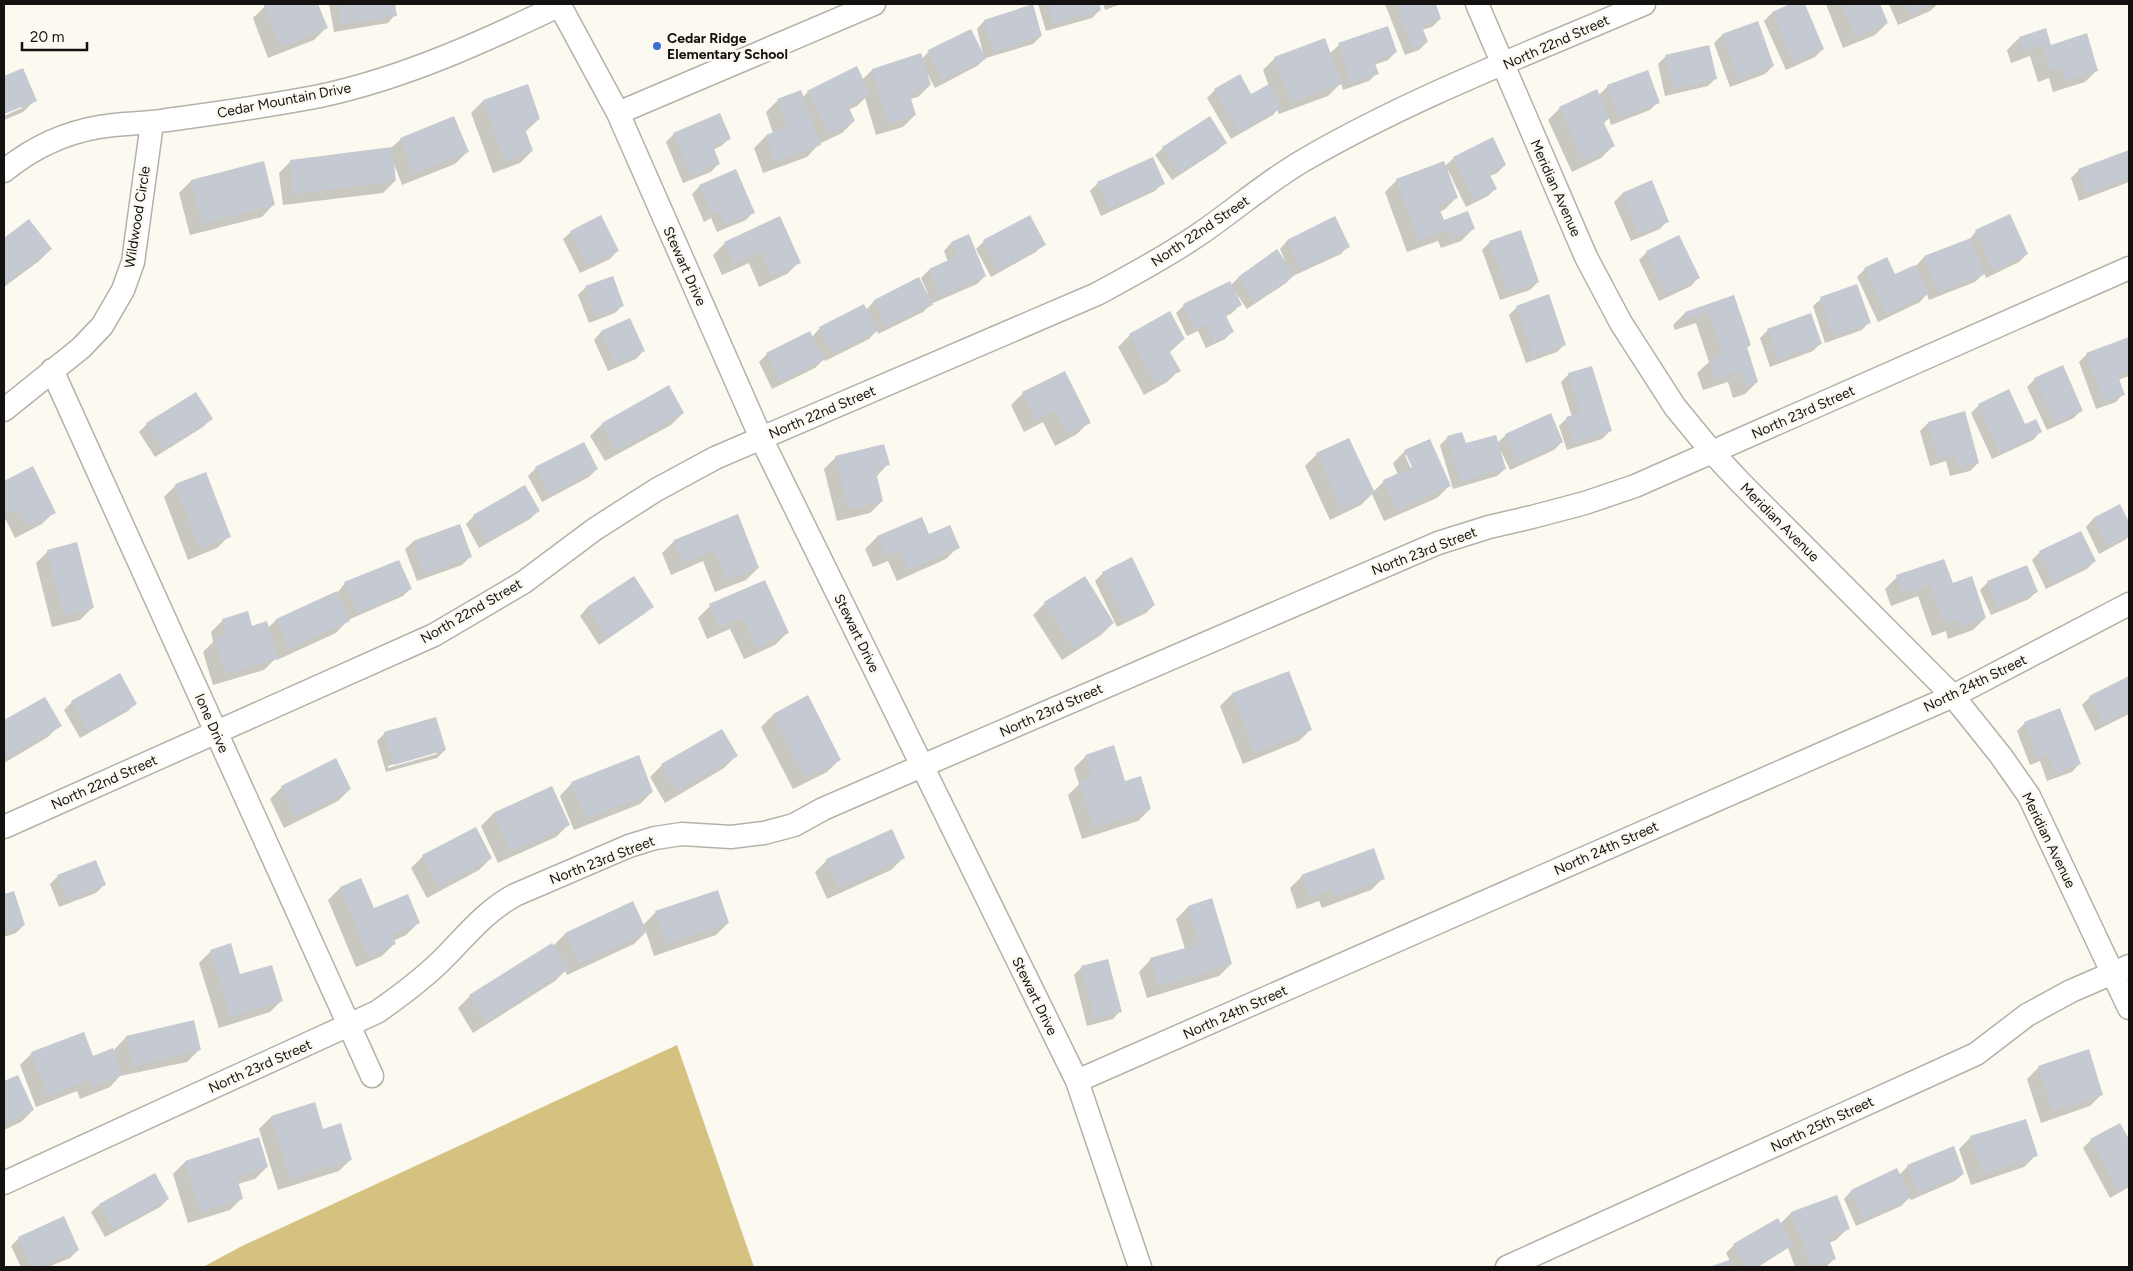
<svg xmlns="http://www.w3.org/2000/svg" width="2133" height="1271" font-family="Figtree,sans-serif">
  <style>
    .forest { fill: #d6c280 }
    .shadow { fill: #0003; fill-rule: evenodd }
    .building { fill: #c5c9d1 }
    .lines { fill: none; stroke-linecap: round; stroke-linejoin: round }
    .minor-casing { stroke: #b4b1a9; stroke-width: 25 }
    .minor { stroke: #fff; stroke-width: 22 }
    .poi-dot { fill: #3c6cdc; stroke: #fbf9f0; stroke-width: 2 }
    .labels { text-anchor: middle; stroke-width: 5; stroke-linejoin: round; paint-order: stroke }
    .poi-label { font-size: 14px; font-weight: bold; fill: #131210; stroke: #fbf9f0; text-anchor: start }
    .street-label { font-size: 14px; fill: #131210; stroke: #fbf9f0 }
  </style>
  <rect width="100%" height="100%" fill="#fbf9f0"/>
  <path class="forest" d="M677 1045 754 1267H203L242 1246Z"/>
  <path class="shadow" d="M271 4H316L326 28 314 40 268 58 253 18 265 6Z
    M329 4H394L395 15 388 23 334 32Z
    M1038 4H1098L1100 10 1092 18 1046 31Z
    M1103 4H1121L1105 10Z
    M1385 4H1423L1424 6 1434 4 1440 19 1432 27 1422 30 1427 42 1419 50 1405 55Z
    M1793 4H1803L1823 49 1815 57 1786 70 1764 21 1772 13Z
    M1826 4H1879L1887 23 1875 35 1843 48Z
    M1889 4H1938L1930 11 1898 25Z
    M984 21 1041 36 1033 44 986 58 977 66 935 88 926 71 930 85 918 97 910 99 915 115 903 127 876 135 865 98 857 106 848 110 854 121 842 133 819 144 807 157 763 173 754 148 766 136 773 133 766 112 778 100 802 98 808 92 862 80 872 70 921 55 922 59 929 51 984 57 977 29Z
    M1758 23 1773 66 1765 74 1730 87 1714 43 1722 35Z
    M2019 38 2051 46 2097 70 2085 82 2053 92 2049 78 2038 82 2030 56 2011 63 2007 50Z
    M1339 45 1396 52 1388 60 1374 65 1377 73 1369 81 1343 90 1341 83 1328 96 1279 114 1277 110 1273 115 1231 139 1207 98 1215 90 1251 96 1269 86 1263 70 1275 58 1329 54Z
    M1665 57 1716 78 1708 86 1665 96 1658 64Z
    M23 69 35 100 23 112 4 120V116L22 108V105L4 113V77Z
    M527 86 539 119 525 132 532 151 520 163 493 173 471 113 483 101Z
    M1608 86 1658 102 1650 110 1611 125 1609 118 1603 124 1613 146 1601 158 1572 172 1548 120 1560 108 1598 96Z
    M674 134 729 139 721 146 713 150 718 164 711 172 683 183 666 142Z
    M401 139 467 152 455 164 402 185 394 164 395 181 383 193 283 205 279 173 291 161 390 149Z
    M1226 142 1218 150 1172 180 1155 155 1163 148Z
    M2129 151V182L2079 201 2071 178 2079 170Z
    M1454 158 1505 165 1497 173 1490 176 1496 188 1488 196 1466 207 1448 170H1446L1456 198 1444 210 1439 212 1443 222 1473 229 1461 241 1441 248 1438 241 1407 252 1385 192 1397 180 1445 166Z
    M263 163 274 204 262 217 190 235 179 193 191 181Z
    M1651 182 1667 221 1660 229 1631 241 1614 202 1622 194Z
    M1098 183H1163L1155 191 1101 216 1090 191Z
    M700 186 753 212 746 220 717 232 711 218 704 222 692 194Z
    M780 218 799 262 787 274 759 287 749 263 722 275 713 255 725 243Z
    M1335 218 1348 246 1341 254 1293 276 1286 283 1247 309 1236 293 1235 294 1240 305 1232 313 1225 317 1232 332 1225 339 1206 348 1198 331 1187 336 1176 313 1184 305 1231 285 1239 277 1284 261 1285 260 1280 249 1287 241Z
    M29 220 51 249 39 261 4 287V239Z
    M1976 231 2027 254 2019 262 1986 278 1984 273 1975 282 1929 300 1927 294 1920 302 1878 322 1857 277 1865 269 1894 276 1917 265 1924 257 1969 240Z
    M571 232 617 251 610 259 580 273 563 239Z
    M984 241 1044 244 1036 252 991 277 976 249Z
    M1490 242 1538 282 1530 290 1500 300 1482 250Z
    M951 243 985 276 977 284 931 304 923 312 878 334 877 330 869 339 825 361 824 359 815 368 772 389 759 362 767 354 812 337 820 328 866 310 874 301 928 294 921 278 929 270 948 262 944 251Z
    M1647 252 1698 278 1691 286 1659 301 1639 260Z
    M586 287 623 305 615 313 589 323 578 295Z
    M1734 296 1750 345 1746 349 1757 382 1745 394 1733 398 1728 382 1703 390 1697 373 1709 362 1696 323 1675 330 1673 325 1685 313Z
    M1821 299 1869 322 1862 330 1825 343 1813 306Z
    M1517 307 1565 344 1557 352 1526 363 1509 315Z
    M629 320 643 351 636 359 608 371 594 340 601 332Z
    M1768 330 1821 343 1813 351 1770 367 1760 338Z
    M1130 335 1184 339 1169 353 1179 370 1167 382 1144 395 1118 347Z
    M2129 338V376L2118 380 2123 394 2116 402 2096 409 2079 362 2087 354Z
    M1569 374 1610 431 1602 439 1567 450 1559 426 1567 418 1572 417 1561 382Z
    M2035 379 2081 410 2074 418 2047 430 2027 387Z
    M195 393 211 419 203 427 155 457 139 432 147 424Z
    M1023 393 1089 422 1077 434 1055 446 1043 422 1024 432 1011 405Z
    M1979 405 2025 426 2040 432 2033 440 1992 459 1971 413Z
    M683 413 671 425 605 461 590 436 602 424Z
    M1928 423 1978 463 1970 471 1950 476 1946 461 1930 466 1920 431Z
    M1506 435 1562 442 1554 450 1510 470 1501 451H1500L1505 469 1497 476 1453 489 1440 445 1448 437 1465 445 1497 443Z
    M1405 451 1449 486 1437 498 1384 521 1372 494 1361 505 1330 520 1305 466 1317 454 1373 492 1384 481 1398 475 1393 463ZM1405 455H1408L1415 473 1413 474Z
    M836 457 888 464 876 477 882 501 870 513 837 521 824 469Z
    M33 468 54 512 42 524 15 538 6 520 4 521V482Z
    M536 468 597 469 589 477 542 502 528 476Z
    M176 485 229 536 217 548 188 560 164 497Z
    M2119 506 2129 525V536L2125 540 2099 554 2086 527 2093 519Z
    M538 511 530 519 479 548 466 524 474 516Z
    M737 516 758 568 746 580 715 592 703 561 671 575 662 553 674 541Z
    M921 518 929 535 958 547 946 559 897 581 888 561 873 567 865 549 877 537Z
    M413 542 470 557 462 565 417 581 405 549Z
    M48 551 92 608 80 620 52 627 36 563Z
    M2040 552 2095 561 2087 569 2046 589 2032 560Z
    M1103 573 1154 605 1146 613 1117 627 1095 581Z
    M1897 577 1952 584 1985 618 1973 630 1948 639 1946 631 1932 636 1918 596 1891 606 1885 589Z
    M633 578 652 606 644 614 599 645 580 616 587 608Z
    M1085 578 1113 623 1101 635 1062 660 1033 615 1045 603Z
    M1988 582 2036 592 2029 599 1991 615 1980 590Z
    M345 583 410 589 403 596 348 620 336 633 277 660 276 658 264 670 213 685 203 652 213 642 211 632 223 620 251 627 268 628 276 620 338 592Z
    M710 606 787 633 775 645 744 659 730 629 707 639 698 618Z
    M1289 672 1311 729 1299 741 1243 764 1220 706 1232 694Z
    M2129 678V714L2095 731 2082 705 2090 697Z
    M808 697 839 760 827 772 793 789 761 727 773 715Z
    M45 698 60 725 48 737 4 763V722Z
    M72 702 135 704 128 711 80 738 64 710Z
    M2025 723 2079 764 2072 772 2047 781 2040 761 2030 765 2017 731Z
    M385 733 445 750 437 758 386 772 377 741ZM437 751V754L388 768V766Z
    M736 756 724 768 665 803 650 777 662 765Z
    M1086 756 1124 783 1150 809 1138 821 1082 839 1068 795 1079 784 1074 768Z
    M572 783 652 792 640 804 574 830 560 796Z
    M282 787 350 789 338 801 284 828 270 799Z
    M552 788 568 825 556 837 498 863 481 826 493 814Z
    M423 856 491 858 479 870 427 898 411 868Z
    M903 858 891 870 827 899 815 872 827 860Z
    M58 876 104 885 96 893 59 907 50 884Z
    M1302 876 1383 878 1371 890 1322 908 1319 901 1297 909 1290 888Z
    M340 888 373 910 418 923 406 935 393 941 394 944 382 956 356 967 328 900Z
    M13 893 24 925 16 933 4 937V896Z
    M1211 900 1231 964 1219 976 1147 998 1139 972 1151 959 1185 949 1176 919 1188 907Z
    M656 912 728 923 716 935 654 956 646 932 634 944 567 975 565 971 555 981 473 1033 458 1008 470 996 552 945 553 946 565 934 643 925Z
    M211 951 240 976 282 1000 270 1012 219 1028 199 963Z
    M1082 967 1120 1011 1113 1019 1087 1026 1074 975Z
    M193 1022 199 1050 187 1062 120 1076 110 1087 80 1099 77 1091 36 1107 20 1065 32 1053 92 1057 113 1051 126 1037Z
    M2039 1067 2102 1094 2090 1106 2041 1123 2027 1079Z
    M18 1077 33 1110 21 1122 4 1130V1083Z
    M271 1117 323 1130 351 1159 339 1171 278 1190 259 1129Z
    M2120 1125 2129 1142V1187L2110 1198 2083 1148 2091 1140Z
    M1971 1137 2036 1155 2024 1167 1971 1185 1959 1149Z
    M185 1162 267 1167 255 1179 238 1184 242 1198 230 1210 188 1223 173 1174Z
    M1908 1166 1963 1174 1955 1181 1911 1200 1910 1197 1901 1206 1856 1226 1844 1199 1851 1191 1899 1175Z
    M155 1174 168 1199 160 1207 105 1237 91 1212 99 1205Z
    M1836 1196 1848 1228 1836 1240 1829 1243 1835 1258 1826 1267H1795L1788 1248 1758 1267H1712L1730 1261 1726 1253 1734 1245 1780 1224 1791 1213Z
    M19 1238 78 1250 70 1258 48 1267H21L11 1246Z"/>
  <path class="building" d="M267 4H318L328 28 281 47 264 5Z
    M338 4H395L397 16 341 24Z
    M1033 4 1042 36 994 52 984 20Z
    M1048 4H1100L1101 10 1054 24Z
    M1396 4H1436L1441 19 1422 27 1428 42 1413 48Z
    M1790 4H1805L1824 49 1794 63 1772 12Z
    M1842 4H1880L1888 23 1855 37Z
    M1906 4H1934L1911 14Z
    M1758 21 1774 66 1738 80 1722 34Z
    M1388 26 1397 52 1374 61 1379 74 1351 83 1338 43Z
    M2046 28 2051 45 2087 33 2098 71 2065 81 2061 67 2050 70 2042 45 2023 51 2019 37Z
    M971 29 986 59 943 81 928 50Z
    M1325 38 1342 84 1291 103 1274 57Z
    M1709 45 1717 79 1673 89 1665 55Z
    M921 53 931 85 909 92 916 115 888 124 872 69Z
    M857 66 870 94 848 106 855 121 829 134 807 91Z
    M23 68 37 101 4 114V76Z
    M1648 70 1660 103 1619 118 1607 85Z
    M1240 74 1251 94 1269 84 1282 107 1239 132 1214 89Z
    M528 84 540 119 524 126 533 151 505 162 483 100Z
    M1597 89 1610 118 1603 121 1615 146 1584 161 1559 107Z
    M801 90 821 145 775 162 766 135 787 127 777 99Z
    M720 113 731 139 713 146 720 164 691 176 673 133Z
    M454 116 469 152 414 174 400 138Z
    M1210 116 1227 143 1180 173 1162 147Z
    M1493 137 1506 165 1489 173 1497 189 1474 200 1453 157Z
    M392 147 396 181 294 194 290 160Z
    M2129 150V178L2087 194 2078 169Z
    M1153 157 1165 184 1109 209 1097 182Z
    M264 161 275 205 202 224 191 180Z
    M1444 161 1458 198 1438 205 1444 220 1468 211 1475 229 1453 237 1450 229 1419 241 1396 179Z
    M736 169 755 213 725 225 719 211 712 215 699 185Z
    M1652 180 1669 222 1639 234 1622 193Z
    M2010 214 2028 254 1994 271 1975 230Z
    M601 215 619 251 588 266 570 231Z
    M1030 215 1046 245 999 270 983 240Z
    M780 216 801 263 771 276 761 251 734 264 724 242Z
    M1335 216 1350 247 1301 270 1287 240Z
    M29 219 52 249 4 285V238Z
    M1521 230 1539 282 1508 293 1489 241Z
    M969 234 986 276 940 296 929 269 957 256 951 242Z
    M1679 235 1700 278 1667 294 1646 251Z
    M1971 238 1984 275 1937 293 1924 256Z
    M1277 249 1295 275 1255 302 1238 277Z
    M1887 257 1895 274 1915 265 1929 294 1886 315 1864 268Z
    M613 276 624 306 596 316 585 286Z
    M919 277 933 305 886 327 874 300Z
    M1230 281 1242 305 1225 314 1234 332 1214 341 1206 324 1195 330 1183 304Z
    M1857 284 1871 323 1833 336 1820 297Z
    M1549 294 1566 345 1533 356 1516 306Z
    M1734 295 1751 345 1747 347 1758 382 1745 387 1740 371 1715 379 1709 360 1723 355 1708 312 1687 319 1685 312Z
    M864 304 878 331 833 354 819 327Z
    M1170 311 1185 339 1168 349 1181 371 1156 384 1129 334Z
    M1811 313 1822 344 1778 360 1767 329Z
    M630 318 645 351 616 365 601 331Z
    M810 331 824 360 780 382 766 353Z
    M2129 337V372L2118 376 2125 395 2104 402 2086 353Z
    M2063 365 2083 411 2055 423 2034 378Z
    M1592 366 1612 431 1575 443 1566 417 1581 413 1568 373Z
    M1065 371 1091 423 1067 434 1055 411 1036 421 1022 392Z
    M669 385 684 413 617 450 602 423Z
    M2009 389 2025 424 2036 419 2042 432 2000 452 1978 404Z
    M196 392 213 419 163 450 146 423Z
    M1965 411 1979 463 1958 469 1954 454 1938 459 1928 422Z
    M1551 413 1563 442 1518 463 1505 434Z
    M1462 432 1466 443 1496 435 1506 469 1460 482 1447 436Z
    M1349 438 1375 493 1342 509 1316 453Z
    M1430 439 1451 486 1396 510 1383 480 1412 467 1404 450Z
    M584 442 598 469 550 495 535 467Z
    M884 444 890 465 875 468 883 501 849 510 835 456Z
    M33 466 56 513 27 526 18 509 4 516V481Z
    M206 472 231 537 200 549 175 484Z
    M525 485 540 511 487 541 473 515Z
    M2120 504 2129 522V535L2107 547 2093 518Z
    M738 514 759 568 727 581 715 550 683 563 674 540Z
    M922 517 929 534 950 525 960 548 909 570 900 550 886 556 877 536Z
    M460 524 472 557 424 574 413 541Z
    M2081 531 2096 561 2054 582 2039 551Z
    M77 542 94 608 64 616 47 550Z
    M1132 557 1155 605 1125 620 1102 572Z
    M1944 559 1953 583 1972 576 1986 618 1960 627 1958 620 1944 624 1930 585 1903 595 1896 575Z
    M399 560 412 589 358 613 344 582Z
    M2027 565 2038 592 1998 608 1987 581Z
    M634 576 654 607 607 638 587 607Z
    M1085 576 1114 623 1074 649 1044 602Z
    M765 580 789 633 756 648 742 617 719 628 709 604Z
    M337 591 350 621 289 649 276 619Z
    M248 611 252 626 267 621 278 659 225 674 215 639 227 636 222 619Z
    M1289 671 1312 730 1255 753 1232 693Z
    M120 673 137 704 88 732 71 701Z
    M2129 676V711L2103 724 2089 696Z
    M808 695 841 760 805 778 773 714Z
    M45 697 62 726 4 759V720Z
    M2060 708 2081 764 2055 774 2048 754 2038 758 2024 722Z
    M436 717 446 750 394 765 384 732Z
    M722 729 738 756 677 791 661 764Z
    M1114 745 1125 781 1141 776 1151 809 1094 828 1079 782 1092 778 1085 755Z
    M639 755 653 792 586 819 571 782Z
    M336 758 351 789 296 817 281 786Z
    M552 786 570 825 510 852 493 813Z
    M476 827 492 858 439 887 422 855Z
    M892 829 905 858 839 888 826 859Z
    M1374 848 1385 879 1334 897 1331 890 1309 898 1301 875Z
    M96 860 106 885 67 900 57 875Z
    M361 878 374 908 408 894 420 923 392 935 396 944 368 956 340 887Z
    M718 890 729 923 666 944 655 911Z
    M14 891 25 925 4 932V894Z
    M1212 898 1232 964 1159 986 1150 958 1199 944 1188 906Z
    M633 901 647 932 579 964 565 933Z
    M231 943 240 974 272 965 283 1001 231 1017 210 950Z
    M552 943 569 969 485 1022 469 995Z
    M1108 959 1122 1012 1095 1019 1081 966Z
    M194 1020 201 1050 133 1067 126 1036Z
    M84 1032 93 1056 113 1048 123 1075 92 1087 90 1080 48 1096 31 1052Z
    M2089 1049 2103 1095 2053 1111 2038 1066Z
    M18 1075 34 1110 4 1124V1081Z
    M315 1102 323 1129 341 1123 352 1160 290 1179 271 1116Z
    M2026 1119 2038 1156 1983 1174 1970 1136Z
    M2120 1123 2129 1139V1185L2118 1191 2090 1139Z
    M259 1137 268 1167 237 1177 243 1199 200 1212 185 1161Z
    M1954 1146 1964 1174 1919 1193 1907 1165Z
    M1897 1168 1911 1198 1864 1219 1851 1190Z
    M155 1173 169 1199 113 1230 99 1204Z
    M1837 1195 1850 1229 1828 1237 1836 1259 1812 1267 1791 1212Z
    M64 1216 79 1250 41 1267H32L18 1237Z
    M1778 1218 1793 1245 1754 1267H1746L1733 1244Z
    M1732 1259 1735 1267H1709Z"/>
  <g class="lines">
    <g class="minor-casing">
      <path id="minor" d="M559 4 618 113 761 438 1077 1081 1140 1267
        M1477 4 1586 257 1621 323 1675 407 1712 452 1740 482 1953 696 2001 756 2029 796 2129 1008
        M618 113 874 4
        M4 171C31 149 64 133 99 127 121 123 144 124 167 120 218 113 269 106 320 96 404 78 483 42 560 5
        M52 370 372 1076
        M4 410 81 348 102 326 123 290 133 262 152 123
        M4 827 434 635 524 582 595 529 656 490 715 458 1097 294C1132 275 1168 256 1201 233 1236 209 1269 180 1306 159 1413 97 1530 53 1644 4
        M1077 1081 1953 696 2129 604
        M4 1183 377 1012C400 996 423 979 443 959 467 935 484 912 515 895L629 846 655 838 682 834 731 837 764 833 794 825 823 809 922 766 1438 543 1489 527 1532 517 1585 503 1635 486 2129 268
        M1507 1267 1976 1054 2027 1015 2071 991 2129 966"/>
    </g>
    <use href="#minor" class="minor"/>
  </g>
  <circle class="poi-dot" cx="657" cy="46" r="5"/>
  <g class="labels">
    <g class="poi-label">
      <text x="667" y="43">Cedar Ridge<tspan x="667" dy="16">Elementary School</tspan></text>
    </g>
    <g class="street-label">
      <text transform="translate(1556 42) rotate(-24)" y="5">North 22nd Street</text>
      <text transform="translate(284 100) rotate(-11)" y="5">Cedar Mountain Drive</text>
      <text transform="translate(1556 188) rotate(66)" y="5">Meridian Avenue</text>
      <text transform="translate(137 217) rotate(-81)" y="5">Wildwood Circle</text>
      <text transform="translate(1200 231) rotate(-34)" y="5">North 22nd Street</text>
      <text transform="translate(685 266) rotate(66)" y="5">Stewart Drive</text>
      <text transform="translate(822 412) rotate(-23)" y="5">North 22nd Street</text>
      <text transform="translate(1803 412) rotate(-24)" y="5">North 23rd Street</text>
      <text transform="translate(1780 522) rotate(45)" y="5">Meridian Avenue</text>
      <text transform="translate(1424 551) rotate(-21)" y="5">North 23rd Street</text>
      <text transform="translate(471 611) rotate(-30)" y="5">North 22nd Street</text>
      <text transform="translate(857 633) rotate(64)" y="5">Stewart Drive</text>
      <text transform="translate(1975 683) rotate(-26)" y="5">North 24th Street</text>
      <text transform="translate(1051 710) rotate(-24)" y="5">North 23rd Street</text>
      <text transform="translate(212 723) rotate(66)" y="5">Ione Drive</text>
      <text transform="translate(104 782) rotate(-24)" y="5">North 22nd Street</text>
      <text transform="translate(2049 840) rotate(64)" y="5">Meridian Avenue</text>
      <text transform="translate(1606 848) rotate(-24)" y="5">North 24th Street</text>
      <text transform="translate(602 860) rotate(-21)" y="5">North 23rd Street</text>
      <text transform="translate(1035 996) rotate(64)" y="5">Stewart Drive</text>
      <text transform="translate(1235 1012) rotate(-24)" y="5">North 24th Street</text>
      <text transform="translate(260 1066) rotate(-24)" y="5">North 23rd Street</text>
      <text transform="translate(1822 1124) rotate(-25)" y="5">North 25th Street</text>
    </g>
  </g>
  <rect width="2133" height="1271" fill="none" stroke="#131210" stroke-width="10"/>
  <path d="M22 42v8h65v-8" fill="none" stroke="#131210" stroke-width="2.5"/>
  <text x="30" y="42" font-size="15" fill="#131210" stroke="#fbf9f0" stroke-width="4" paint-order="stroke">20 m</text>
</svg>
